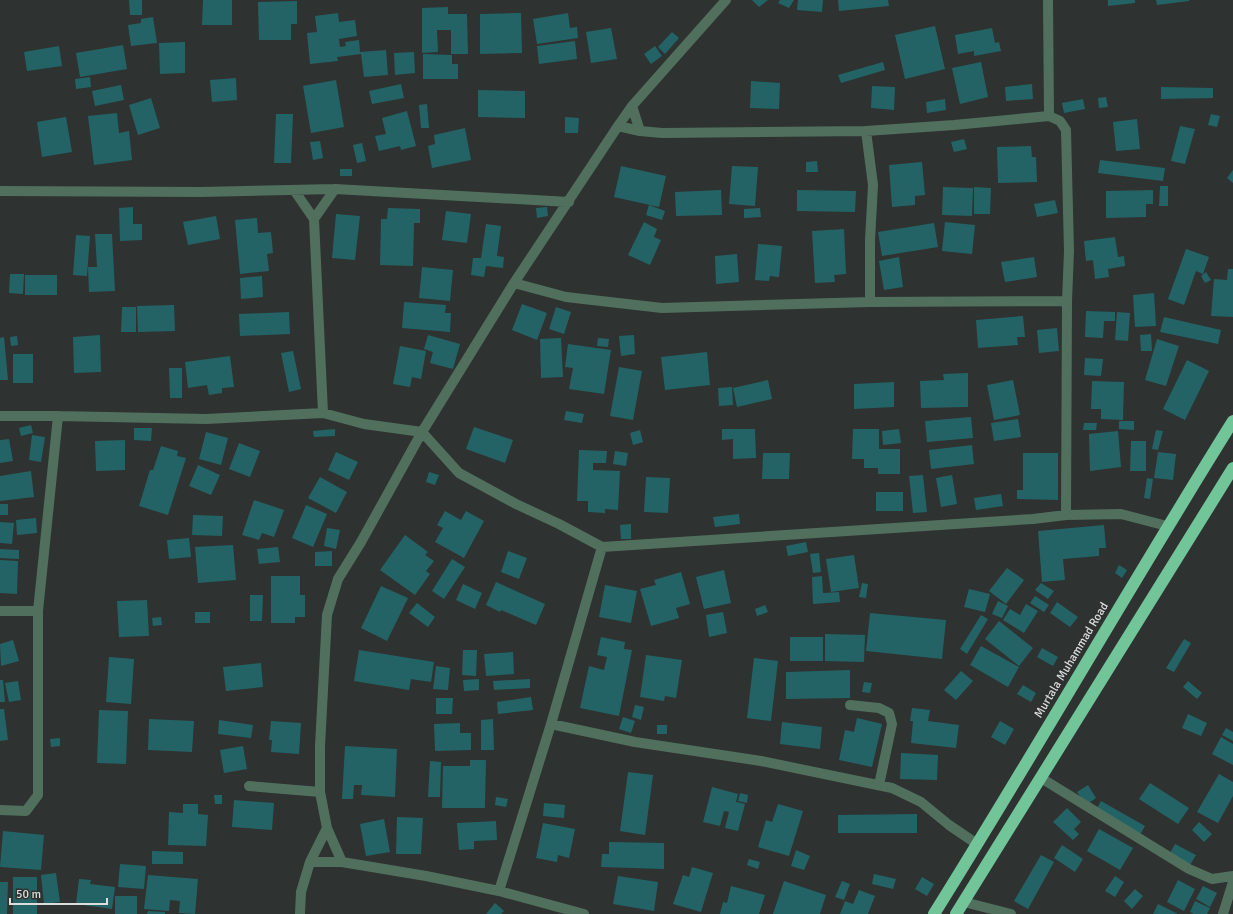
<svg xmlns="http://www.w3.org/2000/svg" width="1233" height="914" font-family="Signika,sans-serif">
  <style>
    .building { fill: #246365 }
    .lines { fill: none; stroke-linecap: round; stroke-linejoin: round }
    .minor { stroke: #50705d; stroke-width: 10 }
    .highway { stroke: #71c598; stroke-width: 12 }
    .labels { text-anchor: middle; stroke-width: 3.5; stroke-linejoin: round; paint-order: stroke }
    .street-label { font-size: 12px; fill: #dbdedd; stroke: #2e3231 }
  </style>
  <rect width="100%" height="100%" fill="#2e3231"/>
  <path class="building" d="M129 0H142V15H130Z
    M203 0H232V25H202Z
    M752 0H768L759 7Z
    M780 0H794L789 8 778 3Z
    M798 0H823L822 12 797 10Z
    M838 0H888L889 6 839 11Z
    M1108 0H1135V3L1108 6Z
    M1156 0H1189V1L1157 5Z
    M297 1V24H291V40H259L258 2Z
    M448 7V14H467L468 54H451V30H437L438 52 422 53V8Z
    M338 13 339 22 355 20 357 36 339 39 340 47 346 46 345 42 359 40 360 52 386 50 388 75 364 77 361 54 337 57 338 61 310 64 307 33 317 32 315 16Z
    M521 13 522 53 480 54V14Z
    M568 13 570 28 577 27 578 38 537 44 533 19Z
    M153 17 157 43 131 46 128 25 141 23V19Z
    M935 26 945 69 905 79 895 35Z
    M611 28 617 59 591 63 586 32Z
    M992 28 995 43 999 42 1001 51 974 56V51L958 54 955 35Z
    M672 32 679 38 665 54 658 47Z
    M575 41 577 59 539 64 537 46Z
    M185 42V73L160 74 159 43Z
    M123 45 127 69 80 77 76 53Z
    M59 46 62 66 27 71 24 52Z
    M655 46 662 56 651 64 644 54Z
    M414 52 415 73 395 75 394 53Z
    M423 54 452 55V64H458V79H423Z
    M883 62 885 70 841 83 838 75Z
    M981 62 988 97 960 104 952 68Z
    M90 77 91 87 76 89 75 79Z
    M236 78 237 100 212 102 210 80Z
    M336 80 344 127 311 133 303 86Z
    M751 81 780 83 779 109 750 108Z
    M401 84 404 98 372 104 369 91Z
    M1032 84 1033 99 1006 101 1005 87Z
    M121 85 124 100 95 106 92 91Z
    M872 86 895 87 894 110 871 108Z
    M1161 87 1213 88V98L1161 99Z
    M478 90 525 91V118L478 117Z
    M1106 97 1108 107 1099 108 1098 98Z
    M151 98 160 128 138 135 129 105Z
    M945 99 946 110 927 113 926 102Z
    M1083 99 1085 109 1064 113 1062 103Z
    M427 104 429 128H421L419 105Z
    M407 111 416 146 401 150 400 146 379 151 375 136 386 134 382 118Z
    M117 113 119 133 129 131 132 160 94 165 88 116Z
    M276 114H293L291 163H274Z
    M1211 114 1220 116 1217 127 1208 125Z
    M66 117 72 152 42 157 37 122Z
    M565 117 579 118 578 133H565Z
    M1137 119 1140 149 1116 151 1113 122Z
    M1180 126 1195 129 1185 164 1171 161Z
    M465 128 471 160 432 168 428 146 435 144 434 135Z
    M964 139 967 149 954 152 951 142Z
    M320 141 323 158 313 160 310 142Z
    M362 143 366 161 357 163 353 145Z
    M1031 146 1032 157H1036L1037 182 998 183 997 147Z
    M1100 160 1165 168 1163 181 1098 173Z
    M817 161 818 172H806V162Z
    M922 162 925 195 915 196V205L892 207 889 165Z
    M621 166 666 176 659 207 614 197Z
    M732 166 758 167 755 206 729 204Z
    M340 169H352V176H340Z
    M1233 170V183L1227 178Z
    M1160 186H1168V206H1159Z
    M943 187 973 188 972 216 942 215Z
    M974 187 991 188 990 214H974Z
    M721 190 722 215 676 216 675 192Z
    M797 190 856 191 855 212 797 211Z
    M1153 190V204H1146V217L1106 218V191Z
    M1055 200 1058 213 1037 217 1034 204Z
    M649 205 665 211 662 220 646 215Z
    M133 207V224H142V240L120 241 119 208Z
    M547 207 548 216 537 218 536 208Z
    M388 208 420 209V223H414L413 266 380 265 381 219H387Z
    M760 208 761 217 744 218V209Z
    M446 211 471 214 467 243 442 240Z
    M336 214 360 216 355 260 332 258Z
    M216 216 220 239 188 245 183 222Z
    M257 218 258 233 271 232 273 253 267 254 269 271 240 274 235 220Z
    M644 222 657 229 654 237 661 240 650 265 628 255Z
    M945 222 975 225 972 254 942 251Z
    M934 223 938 247 882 256 878 232Z
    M486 224 501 226 497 256 504 257 503 268 486 266 484 277 471 275 473 258H481Z
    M844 229 846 274 834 275 835 282 815 283 812 231Z
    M95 234H112L115 291 89 292 88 267H97Z
    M76 235 90 236 87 276 73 275Z
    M1115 237 1118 257 1124 256 1125 266 1108 269 1109 277 1095 279 1093 260 1086 261 1084 241Z
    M758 244 782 246 779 277 770 276 769 281 755 280Z
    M1186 249 1209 257 1203 274 1196 271 1184 305 1168 299Z
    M737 254 739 282 716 284 715 256Z
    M899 257 903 287 884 290 879 261Z
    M1034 257 1037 277 1005 282 1001 262Z
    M422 267 453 270 450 301 419 298Z
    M1228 269H1233V317L1211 316 1214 279 1227 280Z
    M1206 272 1211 280 1205 283 1201 276Z
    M10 274H24L23 294 9 293Z
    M25 275H57V295H25Z
    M262 276 263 297 241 299 240 278Z
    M1154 293 1156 326 1135 327 1133 295Z
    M404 302 446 305 445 313H451L450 332 402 328Z
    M522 304 547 313 537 340 512 330Z
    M174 305 175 331 138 332 137 306Z
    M122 307H136V332H121Z
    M556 307 571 312 564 334 549 329Z
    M1086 311 1115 312V321H1104L1103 338 1085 337Z
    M289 312 290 334 240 336 239 314Z
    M1117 312 1130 313 1128 341 1115 340Z
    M1023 316 1025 337H1017L1018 345 978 348 976 320Z
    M1164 317 1221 330 1218 344 1160 332Z
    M1057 328 1059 351 1039 353 1037 330Z
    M1151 334 1152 351H1141L1140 335Z
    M100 335 101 372 74 373 73 337Z
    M428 335 460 344 453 369 430 363 433 352 424 349Z
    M634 335 635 354 621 356 619 336Z
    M17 336 18 345 11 346 10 337Z
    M4 337 8 380H0V338Z
    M561 338 563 377 541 378 540 339Z
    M598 338 609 339 608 347 597 346Z
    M1157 339 1179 346 1166 386 1145 380Z
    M568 344 611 350 604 394 569 389 573 368 565 367Z
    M400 346 426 351 421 379 412 377 410 387 393 384Z
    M293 351 301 389 289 392 281 353Z
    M707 352 710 385 665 390 661 357Z
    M13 354H33V383H13Z
    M230 356 234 387 222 388V393L209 395 207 385 188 388 185 362Z
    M1085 358 1103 359 1101 376 1084 375Z
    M1187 360 1209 371 1185 420 1163 409Z
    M619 367 642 371 633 420 610 416Z
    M169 368H182V398H170Z
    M968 373V407L921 408 920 381 944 380 943 374Z
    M768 380 772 399 737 407 733 388Z
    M1013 380 1020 415 994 420 987 385Z
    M1092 381 1124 382 1123 420 1101 419V409H1091Z
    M894 382V407L854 409V384Z
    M732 387 733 405 719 406 718 388Z
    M566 411 584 414 582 423 564 420Z
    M971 417 973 438 927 442 925 421Z
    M1018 419 1021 437 994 441 991 423Z
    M1119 421H1134V430L1119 429Z
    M1084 423H1097L1096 430H1083Z
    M31 425 33 433 21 436 19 428Z
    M474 427 513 440 505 463 466 449Z
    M134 428H152L151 441 134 440Z
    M335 429V436L314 437 313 431Z
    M722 429H755L756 458 733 459V439L722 440Z
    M853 429H879V449H900V474H878V468H864V459H852Z
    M899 429 901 443 883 445 882 431Z
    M640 430 643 442 633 445 630 433Z
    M1156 430 1163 431 1158 450 1152 449Z
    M1118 431 1121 467 1090 471 1089 434Z
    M206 432 228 438 221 465 199 459Z
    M32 435 45 437 41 462 29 460Z
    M9 439 13 461 0 463V440Z
    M125 440V470L96 471 95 441Z
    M1131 441H1146V471H1130Z
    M239 443 260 451 250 477 229 469Z
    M972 445 974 464 931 469 929 450Z
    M161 446 178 451 177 456 186 458 168 515 139 506 150 470H153Z
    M579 450 607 451 606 463H593V470L620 471 618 510 605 509V513L588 512V501H577Z
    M615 451 628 453 626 466 613 464Z
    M336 452 358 462 349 480 328 470Z
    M1158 452 1176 454 1173 480 1154 478Z
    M763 453H790L789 479H762Z
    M1023 453H1058V500L1017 499V490H1023Z
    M198 465 220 475 211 495 189 486Z
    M31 471 34 497 0 501V476Z
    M429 472 439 475 435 485 426 482Z
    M923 475 927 512 913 513 909 476Z
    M952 475 957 504 941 507 936 478Z
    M320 477 347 492 336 513 308 498Z
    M646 477 670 478 668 513 644 512Z
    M1147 478 1153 479 1150 499 1144 498Z
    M876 492H903V511H876Z
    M1001 494 1003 506 976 510 974 498Z
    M254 500 284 510 274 537 262 533 259 540 242 535Z
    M0 504H8V515H0Z
    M306 505 327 514 313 547 292 538Z
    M445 511 461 520 466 511 484 521 464 558 435 542 443 528 437 525Z
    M739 514 740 524 715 527 713 517Z
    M193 515 223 516 222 536 192 535Z
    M36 518 37 533 17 535 16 520Z
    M0 522 14 523 12 544 0 543Z
    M631 524V539H621L620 525Z
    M1104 525 1106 548H1099V556L1063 559 1065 580 1042 582 1038 531Z
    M327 528 340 530 336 549 324 546Z
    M405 535 428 552 425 555 434 561 426 571 430 574 415 595 380 570Z
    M189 538 191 557 169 559 167 540Z
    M806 542 808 552 788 556 786 546Z
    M233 545 236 580 198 583 195 547Z
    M278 547 280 562 259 564 257 549Z
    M0 549 19 550V559L0 558Z
    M332 551V566H315V552Z
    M508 551 527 558 519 579 501 572Z
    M819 553 821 572 813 573 810 554Z
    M854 555 859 588 831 592 826 559Z
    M452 559 465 567 444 599 432 591Z
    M0 560 18 561 17 594 0 593Z
    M1119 565 1127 570 1122 578 1115 573Z
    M1007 568 1024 580 1006 604 989 591Z
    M724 570 731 603 704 609 696 577Z
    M681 572 690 604 676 608 679 618 651 626 640 589 656 585 654 580Z
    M271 576H300V595H305V617H295V623H271Z
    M822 576 823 593 839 592 840 602 813 604 812 577Z
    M496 582 545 604 536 625 501 610 500 612 486 605Z
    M862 583 868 584 866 598 859 597Z
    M1041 583 1054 591 1048 599 1035 590Z
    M463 584 482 593 475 609 456 600Z
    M605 585 637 591 631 623 599 617Z
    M381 586 408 598 387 641 361 628Z
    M969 589 990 594 985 612 964 607Z
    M250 595H263L262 621H250Z
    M1035 596 1049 605 1044 612 1030 603Z
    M147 600 149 636 119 637 117 601Z
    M998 601 1008 606 1002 618 992 614Z
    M1057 602 1078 617 1070 627 1050 613Z
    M417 603 435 617 428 627 409 613Z
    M1026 604 1038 611 1024 633 1003 620 1010 609 1020 615Z
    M765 605 768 612 757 616 755 609Z
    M195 612H210V623H195Z
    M723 612 727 633 709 637 706 615Z
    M870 613 946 620 942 659 866 651Z
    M981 615 988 619 967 654 960 649Z
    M161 617 162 625 153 626 152 618Z
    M999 621 1033 648 1019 666 985 639Z
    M825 634 865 635 864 662 825 661Z
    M601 637 625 642 624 649 632 650 619 716 580 708 589 666 604 670 607 657 597 655Z
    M790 637H823V661H790Z
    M1184 639 1191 643 1174 672 1166 668Z
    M13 640 19 661 1 666 0 644Z
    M981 646 1019 667 1008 687 970 665Z
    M1042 648 1058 657 1053 666 1037 657Z
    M359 650 434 662 431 682 411 679 409 690 354 681Z
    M463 650H477L476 676 462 675Z
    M513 652 514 674 486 676 484 654Z
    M646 655 682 660 676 698 665 696 664 701 640 697Z
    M109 657 134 659 131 704 106 702Z
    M754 658 778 661 771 721 747 718Z
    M261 663 263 687 226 691 223 667Z
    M436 666 450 668 448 690 433 689Z
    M850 670V698L786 699V672Z
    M961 671 973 681 956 700 944 690Z
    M479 679V690L464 691 463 680Z
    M530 679V688L494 690 493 681Z
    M0 680H3L5 702H0Z
    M18 681 21 700 9 702 5 683Z
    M1188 681 1202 693 1197 699 1183 687Z
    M864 682 872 683 870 693 862 692Z
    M1023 685 1036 693 1031 702 1017 694Z
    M531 697 533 710 498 714 497 702Z
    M436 698H453L452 714H436Z
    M635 705 644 707 641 720 632 717Z
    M912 708 930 710 928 721 959 725 956 748 911 743 913 721H910Z
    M0 709H4L8 740 0 741Z
    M99 710 128 711 126 764 97 763Z
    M1188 714 1207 723 1201 736 1182 728Z
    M623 717 635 721 631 733 619 729Z
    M857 718 882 724 872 767 839 760 845 730 854 732Z
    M149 719 194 721 192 752 148 750Z
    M493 719 494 750H481V720Z
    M219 720 253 725 251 738 218 734Z
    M271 721 301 723 299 754 271 752 272 740H269Z
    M1000 721 1014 729 1005 745 991 737Z
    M782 722 822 727 820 749 780 744Z
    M460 723V733H471V750L435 751 434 724Z
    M657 725H667V734H657Z
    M1226 728 1233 732V741L1222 735Z
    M1221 737 1233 744V765L1212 754Z
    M60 738V746L51 747 50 739Z
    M243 746 247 769 224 773 220 750Z
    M345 746 397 749 395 797 361 795 362 785H354L353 799H342Z
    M901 753 938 755 937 780 900 779Z
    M470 760H486L485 808H442L443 766H470Z
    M430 761 441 762 440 797H428Z
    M628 772 653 775 645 835 620 831Z
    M1219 774 1233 782V796L1218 823 1197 812Z
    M1150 783 1189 808 1178 824 1139 799Z
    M1088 785 1096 798 1086 805 1077 792Z
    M712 787 738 794 736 802 745 804 738 831 725 828 729 812 724 811 720 826 703 822Z
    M740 793 748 795 747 803 738 801Z
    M214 795H222V804H215Z
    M496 797 508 799 506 807 495 805Z
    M234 800 274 803 272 830 232 827Z
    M1101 801 1145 826 1140 835 1096 810Z
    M544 803 565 805 564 818 543 816Z
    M183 804H198V814L208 815 206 846 168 845 169 812 183 813Z
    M778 804 803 811 789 856 758 847 766 820 772 822Z
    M1067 808 1081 822 1074 829 1079 834 1073 840 1053 822Z
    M917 814V833H838V815Z
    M397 817 423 818 421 854H396Z
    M384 819 390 852 366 856 360 824Z
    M496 821 497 840 474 841V849L459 850 457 823Z
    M1199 822 1212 834 1204 842 1192 830Z
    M543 823 575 829 569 858 558 855 557 862 536 858Z
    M1099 829 1133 848 1120 870 1087 851Z
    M3 831 44 835 41 870 0 867Z
    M609 842 664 843V869L601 867 602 854H609Z
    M1175 844 1196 855 1190 865 1170 853Z
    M1062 845 1083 859 1075 872 1054 858Z
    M796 850 810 856 804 870 791 866Z
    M152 851 183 852V864H152Z
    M1041 855 1054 862 1028 909 1014 901Z
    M749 859 760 862 758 869 747 865Z
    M120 864 146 866 144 889 118 887Z
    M692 867 713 873 701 912 673 904 683 875 689 877Z
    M56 873 60 902 44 904 41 875Z
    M874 874 896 879 893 889 872 884Z
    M148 875 198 879 195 914 179 913 180 901 170 900 169 911 144 909Z
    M618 876 658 882 654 911 613 904Z
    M1115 876 1124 882 1115 897 1105 891Z
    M13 877H37V914H13Z
    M922 877 934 884 927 896 915 889Z
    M79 879 91 880 90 884 115 887 112 909 76 904Z
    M1178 880 1195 889 1184 911 1167 902Z
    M784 881 826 895 820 914H773Z
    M842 881 850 884 844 900 835 897Z
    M0 882H8L7 914H0Z
    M731 886 765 895 759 914H720L723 902 727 903Z
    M1203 886 1217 893 1210 907 1196 899Z
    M1135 889 1143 896 1132 909 1124 901Z
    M859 890 875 896 868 914H840L845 901 853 904Z
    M115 896H137V914H115Z
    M1195 901 1210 908 1207 914H1194L1190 912Z
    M495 903 504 911 501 914H486Z
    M1158 904 1178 914H1153Z
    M148 911 165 912V914H147Z"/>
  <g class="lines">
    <path class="minor" d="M1048 0 1049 116
      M632 106 640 131
      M618 126 640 131 662 133 866 131 954 125 1049 116 1060 121 1066 130 1069 251 1067 301 1066 515
      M866 131 873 185 870 240V302
      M294 190 314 219 323 413
      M0 191 201 192 335 189 569 202
      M314 219 335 189
      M514 283 566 297 662 308 870 302 1067 301
      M0 416H58L206 419 323 413 364 424 422 432 459 473 516 504 559 524 602 547 1033 519 1066 515 1121 514 1167 526
      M0 611H38
      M850 705 879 708 889 713 892 724 879 785
      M551 724 635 742 761 761 892 788 921 802 949 825 977 844
      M1041 778 1189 869 1212 879 1233 876
      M249 786 320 792
      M0 810 26 811 38 795V611L58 416
      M327 828 342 862
      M310 862H342L426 876 499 891 584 914
      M499 891 551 724 602 547
      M964 902 1011 914
      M300 914 301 892 310 862 327 828 320 792V746L327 615 338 579 361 542 422 432 514 283 618 126 632 106 726 0
      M1223 914 1233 882"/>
    <path class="highway" d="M934 914C1036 751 1131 584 1233 421
      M956 914 1233 468"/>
  </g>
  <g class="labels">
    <g class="street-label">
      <text transform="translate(1071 660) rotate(-59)" y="4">Murtala Muhammad Road</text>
    </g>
  </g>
  <path d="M10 898v6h97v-6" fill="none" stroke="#dbdedd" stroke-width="2"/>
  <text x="16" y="898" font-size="12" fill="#dbdedd" stroke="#2e3231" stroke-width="3" paint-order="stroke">50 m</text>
</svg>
